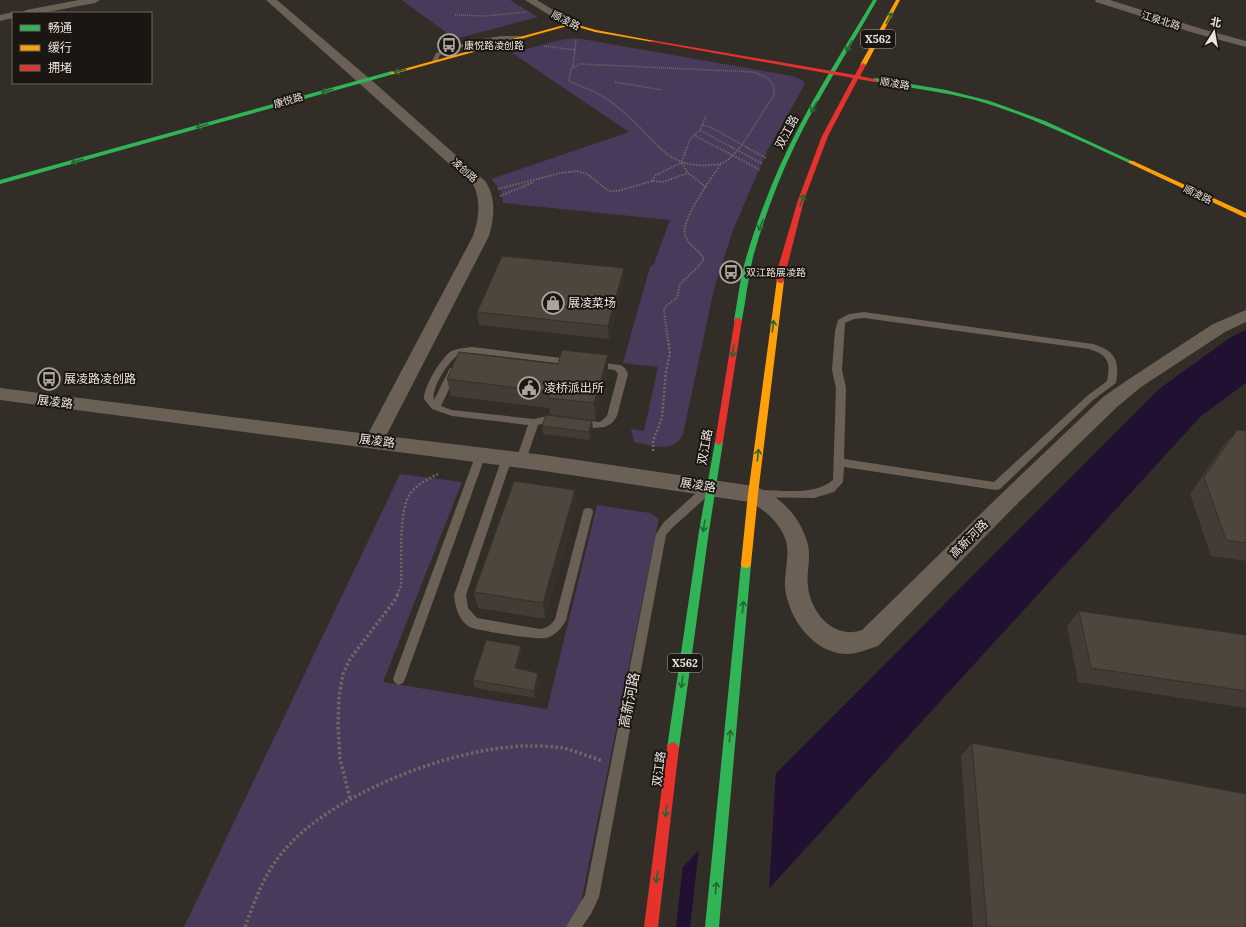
<svg xmlns="http://www.w3.org/2000/svg" width="1246" height="927" font-family="Lora,'Noto Sans SC',serif">
  <style>
    .green { fill: #493a5c }
    .water { fill: #211032 }
    .pier { fill: #332d28 }
    .lines { fill: none; stroke-linecap: round; stroke-linejoin: round }
    .path-far3 { stroke: #6f6860; stroke-width: 1.5; stroke-dasharray: 1 1; stroke-linecap: butt }
    .path-far2 { stroke: #6f6860; stroke-width: 2; stroke-dasharray: 1.5 1.5; stroke-linecap: butt }
    .path-far1 { stroke: #6f6860; stroke-width: 2.5; stroke-dasharray: 2 2; stroke-linecap: butt }
    .path { stroke: #6f6860; stroke-width: 3.5; stroke-dasharray: 2.5 2.5; stroke-linecap: butt }
    .lane { fill: #6a6056; fill-rule: evenodd }
    .street { fill: #6a6056; fill-rule: evenodd }
    .fast { fill: #30b455; fill-rule: evenodd }
    .slow { fill: #ff9f0a; fill-rule: evenodd }
    .jam { fill: #e5322d; fill-rule: evenodd }
    .wall { fill: #433b34 }
    .shaded-wall { fill: #37302a }
    .building { fill: #4e453c; stroke: #37302a }
    .oneway { stroke: #266534 }
    .labels { text-anchor: middle; stroke-width: 4; stroke-linejoin: round; paint-order: stroke }
    .far-street-label { font-size: 10px; fill: #ebe3dd; stroke: #1b1612 }
    .far-poi-label { font-size: 10px; fill: #ebe3dd; stroke: #1b1612; text-anchor: start }
    .shield { fill: #1b1612; stroke: #ada6a0; stroke-width: 1 }
    .shield-label { font-size: 11px; font-weight: bold; fill: #ebe3dd }
    .street-label { font-size: 12px; fill: #ebe3dd; stroke: #1b1612 }
    .poi-label { font-size: 12px; fill: #ebe3dd; stroke: #1b1612; text-anchor: start }
    .near-street-label { font-size: 14px; fill: #ebe3dd; stroke: #1b1612 }
  </style>
  <rect width="100%" height="100%" fill="#332d28"/>
  <path class="green" d="M402 0H510L538 17 455 39Z
    M576 38 792 76 802 80 805 84 767 151 733 230 714 289 683 434C673 455 652 445 634 442L631 429 644 431 658 367 623 363 650 267 654 264 670 220 503 203C502 193 499 187 491 179L629 132 512 53 560 40Z
    M400 474 462 482 383 682 547 709 597 505 650 513 658 518V523L576 927H184Z"/>
  <path class="water" d="M1246 330V383L1201 416 734 927H623L1159 389 1231 337Z"/>
  <path class="pier" d="M776 770 769 891 736 927H690L699 848Z
    M683 864 676 927H621L622 926Z"/>
  <g class="lines">
    <path class="path-far3" d="M455 15 486 16 527 12
      M544 46 575 50
      M573 67 576 39
      M615 82 662 90
      M703 125 710 127 748 148
      M700 130 733 148
      M694 135 718 148
      M660 148C640 128 620 105 595 92 586 88 577 85 569 81L571 69 580 64 753 72C767 77 774 79 774 95L740 148
      M687 148 690 139 700 130 706 116"/>
    <path class="path-far2" d="M659 147C673 161 690 167 710 165 713 165 718 165 722 163 730 160 735 153 740 147
      M717 147 760 170
      M731 147 763 164
      M746 147 766 158
      M682 163 688 173 706 187
      M652 181 656 175 681 163 687 147
      M498 189 561 173 577 171 587 174 609 191H618L652 181 663 182 688 173
      M500 196 534 182
      M668 341 664 311 666 306 677 298 680 284 698 267 704 259C699 250 688 245 685 235 680 221 712 177 721 164"/>
    <path class="path-far1" d="M653 451V441L662 418 666 371 670 354 668 340
      M397 595 401 586C402 564 398 511 410 494 417 484 428 479 438 474"/>
    <path class="path" d="M350 798 340 759 338 724 339 696 343 674 350 659 395 600 398 594
      M245 927C255 900 263 877 281 854 328 795 452 747 527 746 538 746 552 746 563 748 576 751 590 757 603 761"/>
    <path class="lane" d="M502 36H521L524 38 521 40C493 37 466 45 440 55L437 62 432 61 436 53C457 45 479 39 502 36Z
      M864 312 1093 344C1115 351 1120 360 1116 383L1093 400 1000 489 996 490 844 467 843 482 834 492 814 498 753 497 752 494 753 491 757 490C780 490 815 496 833 480L836 388 832 370 835 331 838 320 849 314ZM864 318 1089 349C1108 355 1111 362 1107 381L1087 396 994 482 844 459 846 388 842 370 845 323 854 319Z
      M472 347 620 365 625 368 628 374 617 416 612 423 605 427 593 428 548 422 538 425 526 460 525 463H517L516 460 528 425 452 416 432 409 424 399C424 386 440 360 450 352 456 348 465 348 472 347ZM472 353 615 370 618 374 607 416 600 422 548 416 534 419 452 410 441 406 458 370 456 368H450L434 400C431 389 447 363 457 356 461 353 467 354 472 353Z
      M481 450 484 451 486 454 405 679 403 683 399 685 395 683 393 679 476 454 478 451Z
      M507 454 511 455 512 458 466 595 468 608 477 618 540 629C547 628 551 625 555 619L583 512 584 509 588 508 592 509 593 512 566 620C561 629 556 635 546 638 539 640 478 631 470 627 459 621 455 607 454 595L502 458 503 455Z
      M708 485 712 486 713 489 712 492 672 528 666 535 599 897 591 914 582 927H566L585 895 656 534 664 522 704 486Z"/>
    <path class="street" d="M79 0H100L95 3 42 13H21L26 10Z
      M266 0H277L377 85 485 181C497 198 494 218 489 236L386 436 544 455 753 486C778 494 799 515 807 541 812 556 806 571 808 587 811 613 834 640 862 630L999 496 1103 397 1129 379 1213 324 1246 310V322L1225 332 1141 387 1117 407 1013 508 878 646C868 649 857 654 846 654 813 653 788 618 785 587 784 572 790 556 786 541 781 524 765 509 749 502L544 471 0 400V388L368 434 473 236C479 218 481 203 474 186Z
      M525 0H537L576 24 571 27 567 26Z
      M1095 0H1110L1202 29 1246 41V47L1194 33 1096 2Z
      M13 12 17 13H13V18L0 21V15Z"/>
    <path class="fast" d="M873 0H877C850 48 820 94 796 143 778 180 764 218 753 257 748 278 746 299 742 320L738 322H735L734 320C738 299 740 278 746 258 760 211 778 166 801 123 823 81 849 41 873 0Z
      M392 71 394 72V74L0 184V180Z
      M875 78 946 90 990 101 1045 121 1134 162 1129 163C1078 140 1028 115 975 100 941 91 907 88 873 81V79Z
      M719 439 723 442 709 531 679 748 677 752 673 754 669 752 667 748 699 531 715 442Z
      M746 560 750 561 751 564 719 927H705L741 564 742 561Z"/>
    <path class="slow" d="M896 0H900L866 65 861 66 860 65Z
      M571 23 596 30 655 41 653 42 595 32 571 25 394 74 389 73Z
      M1129 161H1133L1246 213V218L1129 163Z
      M777 279H780L784 281 758 494 751 564 750 567 746 568 742 567 741 564 748 494Z"/>
    <path class="jam" d="M651 40 855 75 861 64 863 63 866 65 860 76 878 80 875 82 858 79 828 136 804 200 783 283H780L776 281 777 271 798 200 822 136 853 78 653 42H651Z
      M735 318H738L742 320 723 442 719 445 715 442Z
      M673 742 677 744 679 748 658 927H644L667 748 669 744Z"/>
  </g>
  <path class="wall" d="M624 268V281L609 339 479 325 477 312Z
    M608 372 595 420 550 415 549 408 451 396 447 379Z
    M542 426 593 429 590 440 543 434Z
    M1237 430 1246 431V561L1211 556 1190 494 1223 446Z
    M575 490 577 506 545 619 478 608 474 592Z
    M1079 611 1246 635V708L1078 682 1067 626Z
    M523 654 518 669 540 680 535 698 475 688 473 680Z
    M972 743 1246 927H973L961 756Z"/>
  <path class="shaded-wall" d="M624 268V281L609 339 608 326Z
    M608 355V372L595 420 594 403Z
    M592 421 593 429 590 440 589 432Z
    M575 490 577 506 545 619 543 603Z
    M521 646 523 654 516 676 515 668Z
    M538 673 540 680 535 698 534 691Z"/>
  <path class="building" d="M502 256 624 268 608 326 477 312Z
    M562 350 608 355 594 403 548 398 550 392 447 379 459 352 558 364Z
    M546 415H547L592 421 589 432 542 426Z
    M1237 430 1246 431V543L1226 540 1204 477Z
    M514 481 575 490 543 603 474 592Z
    M1079 611 1246 635V691L1091 668Z
    M486 640 521 646 515 668 538 673 534 691 473 680Z
    M972 743 1246 794V927H987Z"/>
  <defs><path id="oneway-shaft" d="M-6 0H5M1.5-3L5.5 0L1.5 3" fill="none" stroke-width="1.6" stroke-linecap="round" stroke-linejoin="round"/></defs>
  <g class="oneway">
    <use href="#oneway-shaft" transform="translate(889 18) rotate(-63)"/>
    <use href="#oneway-shaft" transform="translate(849 46) rotate(121)"/>
    <use href="#oneway-shaft" transform="translate(400 71) rotate(165)"/>
    <use href="#oneway-shaft" transform="translate(327 91) rotate(164)"/>
    <use href="#oneway-shaft" transform="translate(814 107) rotate(119)"/>
    <use href="#oneway-shaft" transform="translate(202 126) rotate(164)"/>
    <use href="#oneway-shaft" transform="translate(77 161) rotate(164)"/>
    <use href="#oneway-shaft" transform="translate(802 200) rotate(-71)"/>
    <use href="#oneway-shaft" transform="translate(761 225) rotate(110)"/>
    <use href="#oneway-shaft" transform="translate(773 326) rotate(-83)"/>
    <use href="#oneway-shaft" transform="translate(733 351) rotate(99)"/>
    <use href="#oneway-shaft" transform="translate(758 455) rotate(-83)"/>
    <use href="#oneway-shaft" transform="translate(704 526) rotate(99)"/>
    <use href="#oneway-shaft" transform="translate(743 607) rotate(-84)"/>
    <use href="#oneway-shaft" transform="translate(682 682) rotate(98)"/>
    <use href="#oneway-shaft" transform="translate(730 736) rotate(-84)"/>
    <use href="#oneway-shaft" transform="translate(666 811) rotate(97)"/>
    <use href="#oneway-shaft" transform="translate(657 877) rotate(98)"/>
    <use href="#oneway-shaft" transform="translate(716 888) rotate(-85)"/>
  </g>
  <defs>
    <g id="bus-ring" transform="scale(1.15)"><circle r="9.5" fill="#1b1612" stroke="#aba39e" stroke-width="1.5"/><path d="M-5-6H5V4H4V6H2V4H-2V6H-4V4H-5ZM-3.5-4V0h7V-4ZM-3.5 1.2v1.5H-2V1.2ZM2 1.2v1.5H3.5V1.2Z" fill="#aba39e"/></g>
    <g id="shop-ring" transform="scale(1.15)"><circle r="9.5" fill="#1b1612" stroke="#aba39e" stroke-width="1.5"/><path d="M-5-2.5h2.3a2.7 3.5 0 0 1 5.4 0H5L5.5 6h-11ZM-1.5-2.5h3a1.5 2.3 0 0 0-3 0Z" fill="#aba39e"/></g>
    <g id="civic-ring" transform="scale(1.15)"><circle r="9.5" fill="#1b1612" stroke="#aba39e" stroke-width="1.5"/><path d="M-.6-6.5H3V-4.5H.6V-3L4-1V1h2V6H-6V1h2V-1L-.6-3ZM-1.2 2.5V6h2.4V2.5Z" fill="#aba39e"/></g>
  </defs>
  <g fill-rule="evenodd">
    <use href="#bus-ring" x="449" y="45"/>
    <use href="#bus-ring" x="731" y="272"/>
    <use href="#shop-ring" x="553" y="303"/>
    <use href="#bus-ring" x="49" y="379"/>
    <use href="#civic-ring" x="529" y="388"/>
  </g>
  <g class="labels">
    <g class="far-street-label">
      <text transform="translate(566 20) rotate(27)" y="4">顺凌路</text>
      <text transform="translate(1161 20) rotate(17)" y="4">江泉北路</text>
      <text transform="translate(895 83) rotate(9)" y="4">顺凌路</text>
      <text transform="translate(288 100) rotate(-16)" y="4">康悦路</text>
      <text transform="translate(465 170) rotate(42)" y="4">凌创路</text>
      <text transform="translate(1198 194) rotate(25)" y="4">顺凌路</text>
    </g>
    <g class="far-poi-label">
      <text x="464" y="49">康悦路凌创路</text>
      <text x="746" y="276">双江路展凌路</text>
    </g>
    <g class="shield">
      <rect x="861" y="30" width="34" height="18" rx="3"/>
      <rect x="668" y="654" width="34" height="18" rx="3"/>
    </g>
    <g class="shield-label">
      <text x="878" y="43">X562</text>
      <text x="685" y="667">X562</text>
    </g>
    <g class="street-label">
      <text transform="translate(787 132) rotate(-62)" y="4">双江路</text>
      <text transform="translate(55 402) rotate(7)" y="4">展凌路</text>
      <text transform="translate(377 441) rotate(7)" y="4">展凌路</text>
      <text transform="translate(705 447) rotate(-80)" y="4">双江路</text>
      <text transform="translate(698 485) rotate(9)" y="4">展凌路</text>
      <text transform="translate(969 539) rotate(-45)" y="4">高新河路</text>
      <text transform="translate(659 769) rotate(-83)" y="4">双江路</text>
    </g>
    <g class="poi-label">
      <text x="568" y="307">展凌菜场</text>
      <text x="64" y="383">展凌路凌创路</text>
      <text x="544" y="392">凌桥派出所</text>
    </g>
    <g class="near-street-label">
      <text transform="translate(629 700) rotate(-79)" y="5">高新河路</text>
    </g>
  </g>
  <rect x="12" y="12" width="140" height="72" fill="#1b1612" stroke="#6e6863"/>
  <rect x="20" y="25" width="20" height="6" fill="#30b455" stroke="#6e6863"/>
  <text x="48" y="32" font-size="12" fill="#ebe3dd">畅通</text>
  <rect x="20" y="45" width="20" height="6" fill="#ff9f0a" stroke="#6e6863"/>
  <text x="48" y="52" font-size="12" fill="#ebe3dd">缓行</text>
  <rect x="20" y="65" width="20" height="6" fill="#e5322d" stroke="#6e6863"/>
  <text x="48" y="72" font-size="12" fill="#ebe3dd">拥堵</text>
  <g transform="translate(1214 32) rotate(11)" stroke="#1b1612" stroke-width="3" paint-order="stroke">
  <path d="M0-3L7 15L0 10L-7 15Z" fill="#ebe3dd"/>
  <text y="-6" font-size="11" font-weight="bold" text-anchor="middle" fill="#ebe3dd">北</text>
  </g>
</svg>
